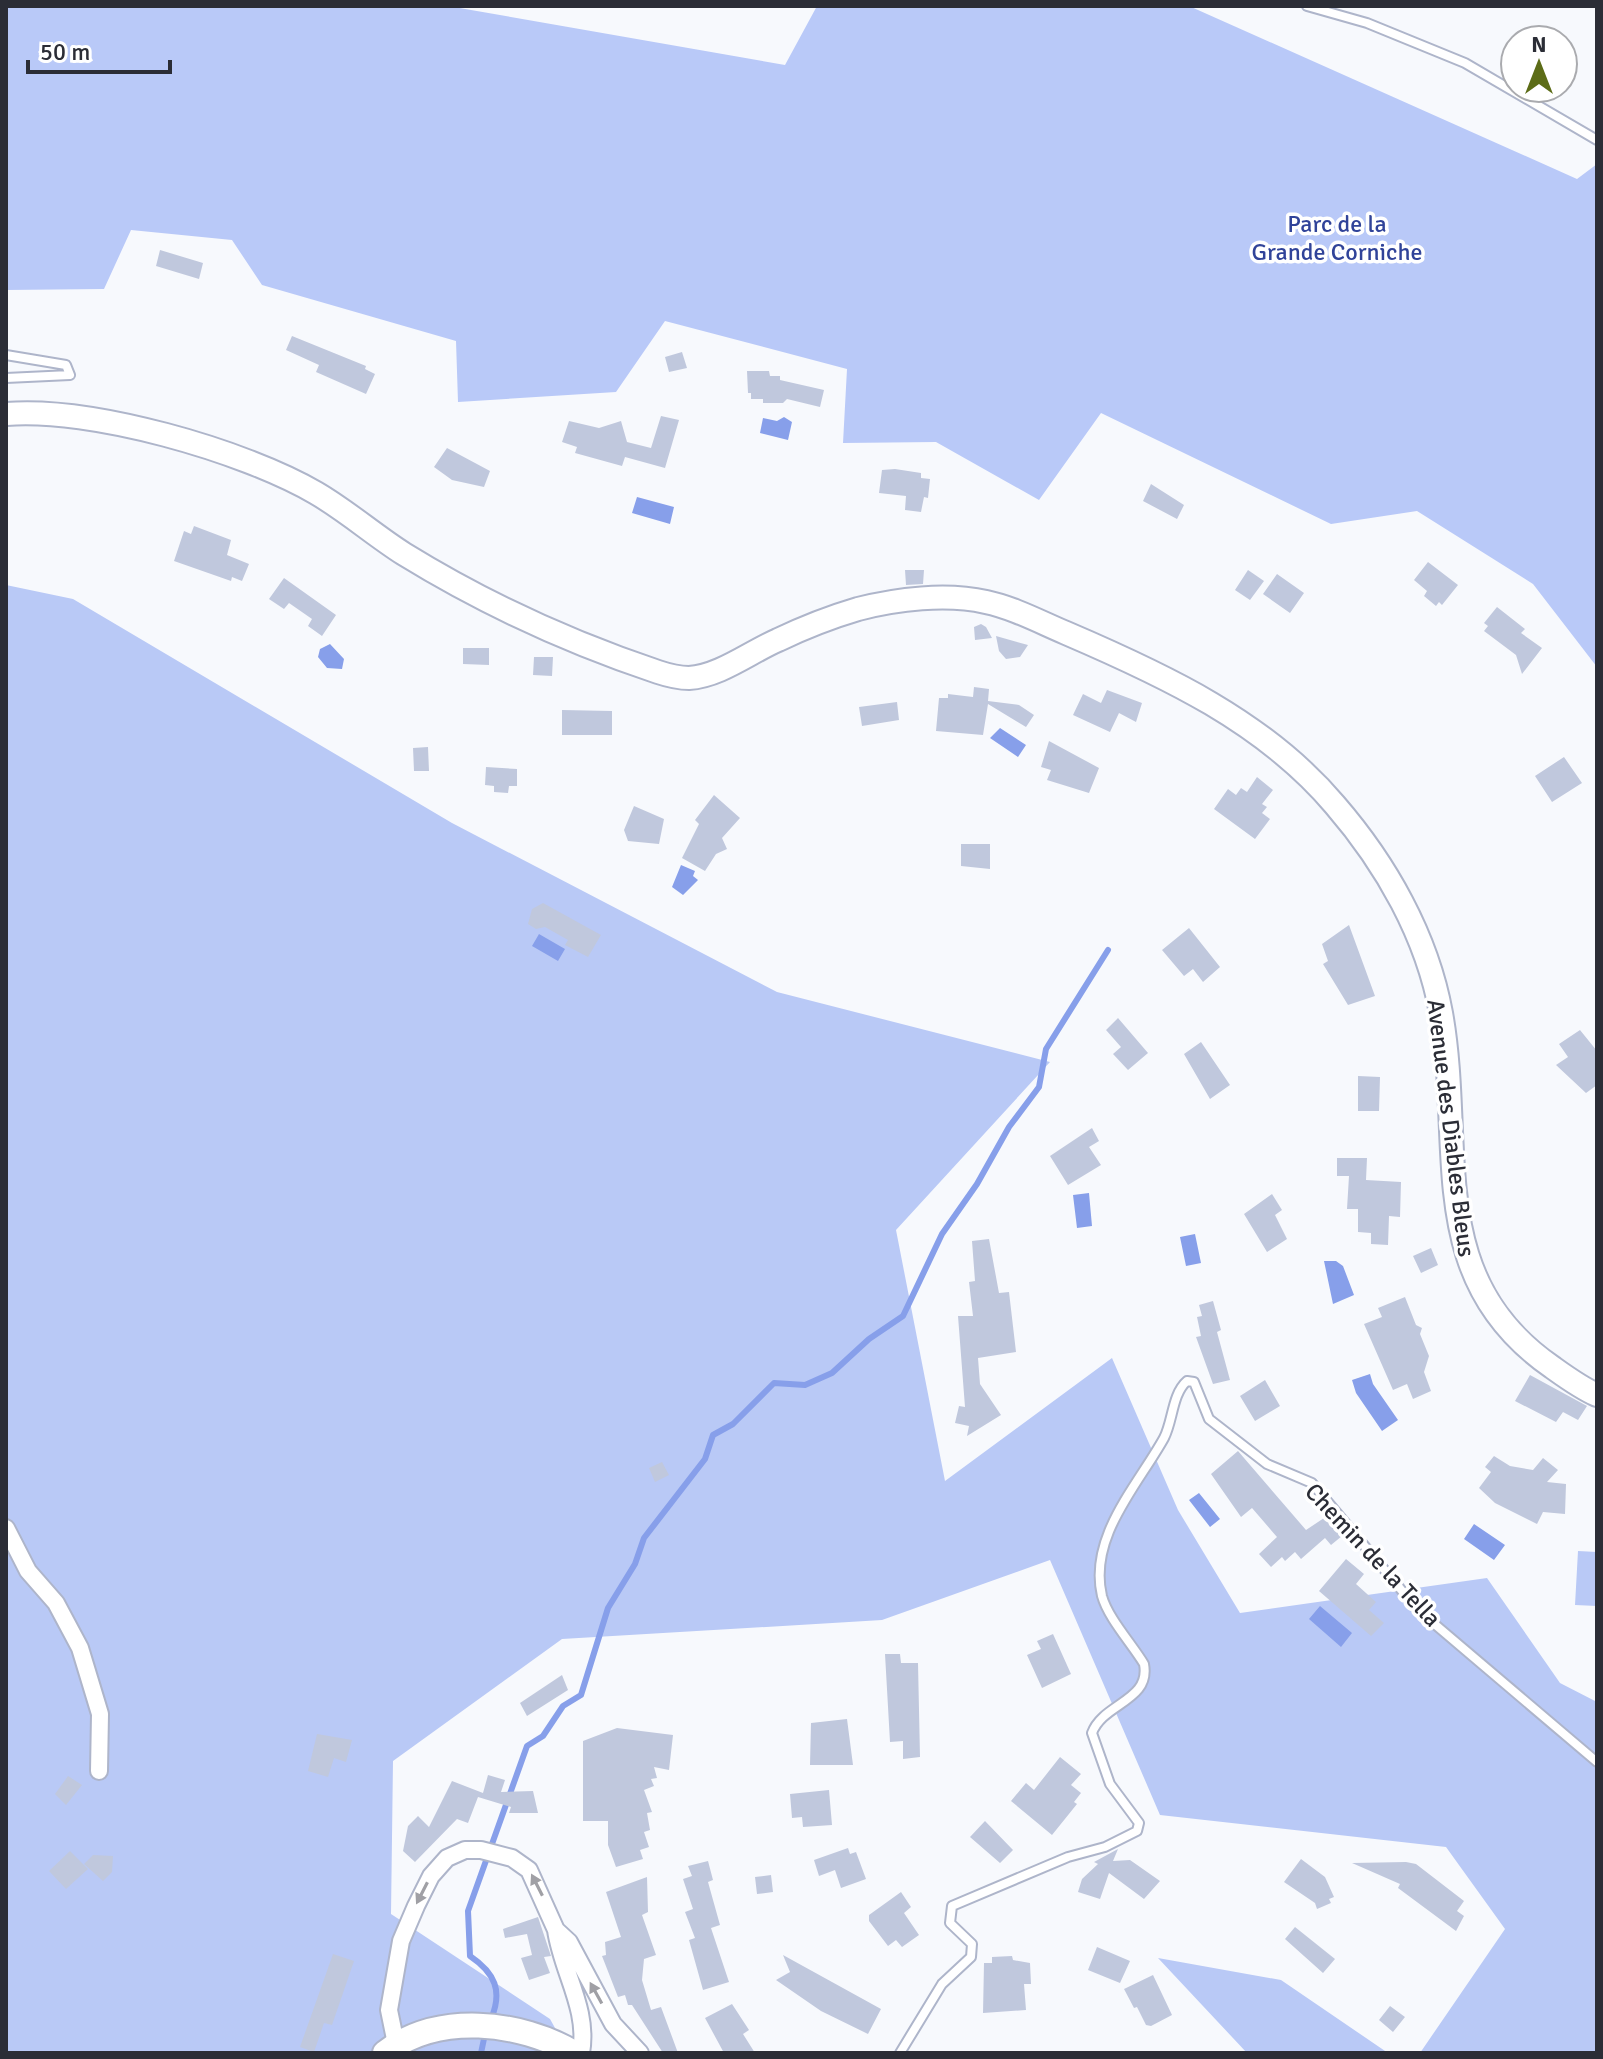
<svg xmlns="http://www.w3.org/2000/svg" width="1603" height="2059" font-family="Signika,sans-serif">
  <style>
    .green { fill: #b9c9f6 }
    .forest { fill: #b9c9f8 }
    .water { fill: #879fea }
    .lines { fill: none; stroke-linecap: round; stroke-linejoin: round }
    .stream { stroke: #879fea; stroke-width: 6 }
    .building { fill: #c0c8dd }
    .lane-casing { stroke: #aeb5ca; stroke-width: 12 }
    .street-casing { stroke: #aeb5ca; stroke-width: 20 }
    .secondary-casing { stroke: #aeb5ca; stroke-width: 26 }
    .primary-casing { stroke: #aeb5ca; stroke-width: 28 }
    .lane { stroke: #fff; stroke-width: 8 }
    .street { stroke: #fff; stroke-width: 16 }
    .secondary { stroke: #fff; stroke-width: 22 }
    .primary { stroke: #fff; stroke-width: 24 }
    .oneway { fill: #a0a0a5 }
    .labels { text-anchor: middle; stroke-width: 7; stroke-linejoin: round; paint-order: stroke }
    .park-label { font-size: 24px; fill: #304399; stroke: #fff }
    .street-label { font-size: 24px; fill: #2b2d36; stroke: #fff }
  </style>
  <rect width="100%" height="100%" fill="#f7f9fd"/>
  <path class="green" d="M6 585 73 599 452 823 777 992 1050 1062 896 1230 945 1481 1112 1358 1178 1510 1240 1613 1487 1578 1560 1683 1597 1702V2053H1420L1505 1929 1446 1847 1160 1815 1050 1560 882 1620 562 1639 393 1761 391 1914 550 2019 569 2053H6Z
    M1578 1551 1597 1552V1606L1575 1605Z
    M1158 1958 1281 1980 1388 2053H1247Z"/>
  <path class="forest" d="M6 6H448L785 65 817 6H1189L1577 179 1597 164V667L1533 584 1417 511 1331 524 1101 413 1039 500 936 442 843 443 847 369 665 321 616 392 458 402 456 341 262 285 232 240 131 230 104 289 6 290Z"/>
  <path class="water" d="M784 417 792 422 788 440 760 433 763 418 777 421Z
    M637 497 674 507 670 524 632 513Z
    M330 644 344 659 342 669 327 668 318 657 320 649Z
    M1000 728 1026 745 1018 757 990 738Z
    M681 865 695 871 693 876 698 880 683 895 672 887Z
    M539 934 565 949 558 961 532 946Z
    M1089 1193 1092 1226 1077 1228 1073 1195Z
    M1195 1234 1201 1263 1186 1266 1180 1237Z
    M1324 1261H1336L1343 1266 1354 1295 1333 1304Z
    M1370 1374 1373 1384 1398 1420 1382 1431 1356 1393 1352 1380Z
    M1199 1493 1220 1519 1210 1527 1189 1500Z
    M1474 1524 1505 1545 1494 1560 1464 1539Z
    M1320 1606 1352 1633 1341 1647 1309 1619Z"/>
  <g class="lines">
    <path class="stream" d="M491 2019C503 1991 495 1973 470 1956L468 1911 527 1746 543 1736 563 1706 581 1695 608 1608 635 1564 644 1538 705 1459 713 1435 733 1424 774 1383 805 1385 832 1373 869 1339 903 1316 942 1234 977 1184 1009 1127 1039 1087 1046 1049 1108 950
      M481 2053 485 2034"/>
  </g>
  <path class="building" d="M160 250 203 263 199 279 156 266Z
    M292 336 366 366 365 369 375 374 366 394 316 372 319 365 286 350Z
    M682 352 687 368 669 372 665 357Z
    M747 371H769L770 376H780V380L824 390 820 407 787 399 783 403H763V399H751V393H748Z
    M661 416 679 420 665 468 625 457 622 466 575 453 577 447 562 442 569 421 599 428 621 421 627 442 651 448Z
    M447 448 490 471 484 487 452 480 434 467Z
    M895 469 921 473V478L930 479 928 498 924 497 921 512 905 510 906 496 879 493 882 470Z
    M1151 484 1184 505 1177 519 1143 501Z
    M194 526 231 540 227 555 249 564 242 581 232 577 231 581 174 561 184 531 191 534Z
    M1428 562 1458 585 1442 605 1439 602 1436 606 1424 596 1427 591 1414 580Z
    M905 570H924L923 584 906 585Z
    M1248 570 1264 581 1250 600 1235 590Z
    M1277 574 1304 593 1290 613 1263 594Z
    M284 578 336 615 322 636 308 626 312 619 289 603 284 609 269 599Z
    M1497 607 1525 629 1521 633 1542 648 1522 674 1516 655 1484 631 1488 626 1484 623Z
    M981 624 986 627 992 638 975 640 974 627Z
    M996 636 1028 645 1020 657 1006 659 999 651Z
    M463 648H489V665L463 664Z
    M534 657H553L552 676 533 675Z
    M974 687 989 689 988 701 1019 705 1034 715 1026 727 988 704 983 735 936 731 939 698H948V694L973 697Z
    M1107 690 1142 703 1136 722 1119 713 1110 732 1073 715 1083 694 1101 703Z
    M897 702 899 720 862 726 859 707Z
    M562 710 612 711V735H562Z
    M1049 741 1099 768 1089 793 1047 780 1051 770 1041 767Z
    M428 747 429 771H414L413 748Z
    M1564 757 1582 783 1552 802 1535 776Z
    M486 767 517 769V786H509L508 793 494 792V786L485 785Z
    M1257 777 1273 790 1262 804 1267 807 1262 813 1270 819 1255 839 1214 809 1228 789 1236 795 1241 788 1247 792Z
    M714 795 740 818 722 838 727 849 716 854 705 871 682 858 699 824 695 820Z
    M634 806 664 819 659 844 628 841 624 830Z
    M961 844H990V869L961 866Z
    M543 903 601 935 588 957 565 945 568 940 545 927 536 929 528 924 532 909Z
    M1349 925 1375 996 1348 1005 1323 964 1328 961 1322 944Z
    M1189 928 1220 967 1203 982 1193 969 1184 976 1162 950Z
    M1118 1018 1148 1053 1128 1070 1113 1054 1121 1047 1106 1030Z
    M1580 1030 1597 1051V1085L1586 1093 1556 1065 1568 1057 1559 1044Z
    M1201 1042 1230 1085 1210 1099 1184 1054Z
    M1358 1076 1380 1077 1379 1111H1358Z
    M1092 1128 1099 1141 1089 1147 1101 1165 1068 1185 1050 1156Z
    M1337 1158H1367L1366 1180 1401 1182 1400 1217 1389 1216 1388 1245 1371 1244V1233L1358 1232V1209H1347L1349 1176H1337Z
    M1272 1194 1282 1210 1275 1215 1287 1239 1267 1252 1244 1214Z
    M989 1239 999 1293 1009 1292 1016 1352 978 1358 980 1384 1001 1415 967 1436 969 1426 955 1423 959 1406 965 1407 958 1316H973L969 1282 975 1281 972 1241Z
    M1431 1248 1438 1265 1421 1273 1413 1256Z
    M1405 1297 1416 1325 1422 1328 1420 1334 1429 1356 1424 1372 1431 1391 1413 1399 1407 1384 1393 1390 1364 1324 1382 1317 1378 1308Z
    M1213 1301 1221 1330 1217 1332 1230 1380 1213 1384 1196 1337 1201 1336 1197 1317 1202 1316 1199 1305Z
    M1530 1375 1587 1406 1578 1420 1563 1412 1556 1422 1515 1401Z
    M1265 1380 1280 1406 1255 1421 1240 1396Z
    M1238 1451 1306 1530 1327 1516 1342 1536 1331 1545 1325 1538 1301 1559 1295 1552 1285 1561 1282 1557 1271 1567 1259 1554 1277 1537 1252 1508 1241 1517 1211 1474Z
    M1494 1456 1510 1466 1533 1470 1543 1458 1558 1470 1547 1482 1566 1484 1565 1514 1543 1512 1537 1524 1495 1503 1479 1488 1491 1472 1485 1467Z
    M662 1462 669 1475 655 1482 649 1468Z
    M1346 1559 1364 1574 1356 1584 1376 1602 1369 1610 1384 1623 1371 1636 1319 1591Z
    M1053 1634 1071 1674 1042 1688 1027 1655 1041 1649 1037 1641Z
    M885 1654H900L901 1663H918L920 1757 903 1759V1741L890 1742Z
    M562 1675 568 1690 527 1716 520 1703Z
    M847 1719 853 1765H810L811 1723Z
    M617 1728 673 1735 669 1770 654 1767 657 1778 651 1779 654 1786 644 1790 652 1812 647 1813 650 1830 644 1832 649 1847 640 1850 643 1859 616 1867 608 1845V1821H583V1741Z
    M317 1734 352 1740 346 1762 334 1758 328 1777 308 1771Z
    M1060 1757 1081 1774 1071 1785 1081 1793 1074 1802 1077 1804 1052 1835 1011 1801 1026 1783 1034 1790Z
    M488 1775 505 1780 501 1792 533 1791 538 1813H509L511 1807 478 1797 468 1823 457 1819 415 1862 403 1851 408 1826 418 1816 429 1827 452 1781 483 1793Z
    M68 1776 82 1785 66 1805 55 1794Z
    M829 1790 832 1825 803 1827 802 1817 792 1818 790 1794Z
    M985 1821 1013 1850 1000 1863 970 1837Z
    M848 1848 850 1854 856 1852 866 1879 841 1888 835 1870 819 1876 814 1860Z
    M1118 1849 1113 1861 1130 1860 1160 1881 1144 1899 1109 1873 1100 1899 1078 1892 1082 1879 1098 1864 1094 1862Z
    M70 1851 88 1869 66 1889 49 1871Z
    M93 1855 113 1856 112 1872 103 1881 84 1864Z
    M1301 1859 1325 1877 1334 1897 1329 1899 1331 1903 1317 1909 1315 1903 1284 1882Z
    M708 1861 713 1880 708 1882 720 1925 711 1928 729 1982 703 1990 689 1940 695 1938 685 1912 693 1909 683 1879 692 1876 688 1866Z
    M1406 1862 1416 1864 1464 1901 1457 1911 1464 1916 1456 1931 1398 1888 1400 1884 1352 1863Z
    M771 1875 773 1892 757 1894 755 1877Z
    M647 1877 648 1912 642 1915 656 1955 644 1959 642 1980 651 2010 661 2007 678 2053H663L632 2005H628L625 1995 618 1997 602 1956 606 1955 605 1942 621 1937 606 1892Z
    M901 1892 911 1907 904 1913 919 1935 902 1947 896 1940 888 1946 869 1921V1915Z
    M538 1917 551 1956 544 1957 550 1973 529 1980 521 1958 532 1955 527 1934 505 1938 503 1929Z
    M1295 1927 1335 1959 1323 1973 1285 1939Z
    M1097 1947 1130 1961 1120 1983 1088 1970Z
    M333 1954 354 1961 332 2025 324 2023 314 2052 300 2047Z
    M783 1955 881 2009 868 2034 821 2011 776 1980 790 1972Z
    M1012 1956 1013 1960 1030 1963 1031 1984H1024L1026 2010 983 2013 984 1963H992V1957Z
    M1153 1975 1172 2015 1151 2026 1146 2025 1137 2007 1134 2008 1124 1989Z
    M732 2004 749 2030 743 2034 755 2053H724L705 2018Z
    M1390 2006 1405 2017 1393 2032 1379 2020Z"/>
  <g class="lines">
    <g class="lane-casing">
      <path id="lane" d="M1307 6 1367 23 1465 63 1597 140
        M6 355 66 365 70 375 6 378
        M900 2053 942 1984 971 1957 972 1944 950 1923 952 1906 1068 1857 1105 1847 1137 1831 1139 1823 1110 1784 1092 1733C1103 1703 1151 1701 1144 1664 1132 1644 1108 1618 1102 1596 1088 1537 1138 1485 1164 1438 1173 1421 1172 1394 1187 1381L1194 1382 1209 1419 1267 1464 1312 1483 1418 1610 1597 1762"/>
    </g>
    <g class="street-casing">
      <path id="street" d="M6 1528 28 1571 56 1603 80 1648 100 1714 99 1771
        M556 1930C562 1972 589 2009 581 2053
        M396 2044 389 2010 401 1941 416 1906 431 1876 447 1858 465 1850H481L512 1858 529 1870 556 1930 569 1942 613 2024 640 2053"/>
    </g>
    <g class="secondary-casing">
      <path id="secondary" d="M6 414C91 407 242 450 316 493 347 511 374 535 404 554 482 602 571 643 658 672 667 675 679 678 689 678 720 676 750 652 778 640 803 628 831 617 858 609 897 599 946 593 986 602 1014 608 1040 622 1066 633 1164 675 1265 722 1335 805 1386 864 1427 936 1441 1013 1465 1146 1422 1277 1552 1367 1566 1377 1581 1388 1597 1395"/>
    </g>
    <g class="primary-casing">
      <path id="primary" d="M385 2053C437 2012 520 2021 574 2053"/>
    </g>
    <use href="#lane" class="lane"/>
    <use href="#street" class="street"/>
    <use href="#secondary" class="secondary"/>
    <use href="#primary" class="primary"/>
  </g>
  <defs><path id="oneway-solid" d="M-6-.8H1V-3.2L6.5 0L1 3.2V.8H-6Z" transform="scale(2)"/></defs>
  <g class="oneway">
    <use href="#oneway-solid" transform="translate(537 1885) rotate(-117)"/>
    <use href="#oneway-solid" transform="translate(422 1893) rotate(117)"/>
    <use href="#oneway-solid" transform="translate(596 1993) rotate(-119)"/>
  </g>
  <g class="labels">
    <g class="park-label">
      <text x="1337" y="232">Parc de la<tspan x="1337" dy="28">Grande Corniche</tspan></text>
    </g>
    <g class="street-label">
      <text transform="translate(1451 1128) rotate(83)" y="8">Avenue des Diables Bleus</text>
      <text transform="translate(1373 1555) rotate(47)" y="8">Chemin de la Tella</text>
    </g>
  </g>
  <rect width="1603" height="2059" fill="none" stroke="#2b2d36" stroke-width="16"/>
  <g transform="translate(1539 64)"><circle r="38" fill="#ffffff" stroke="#aaabaf" stroke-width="2"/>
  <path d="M0-6L14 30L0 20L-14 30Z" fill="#5c6c17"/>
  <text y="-12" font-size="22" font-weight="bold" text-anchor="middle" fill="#2b2d36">N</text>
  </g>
  <path d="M28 60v12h142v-12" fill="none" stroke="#2b2d36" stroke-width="4"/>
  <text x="40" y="60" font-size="24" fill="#2b2d36" stroke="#ffffff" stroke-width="6" paint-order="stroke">50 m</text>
</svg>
